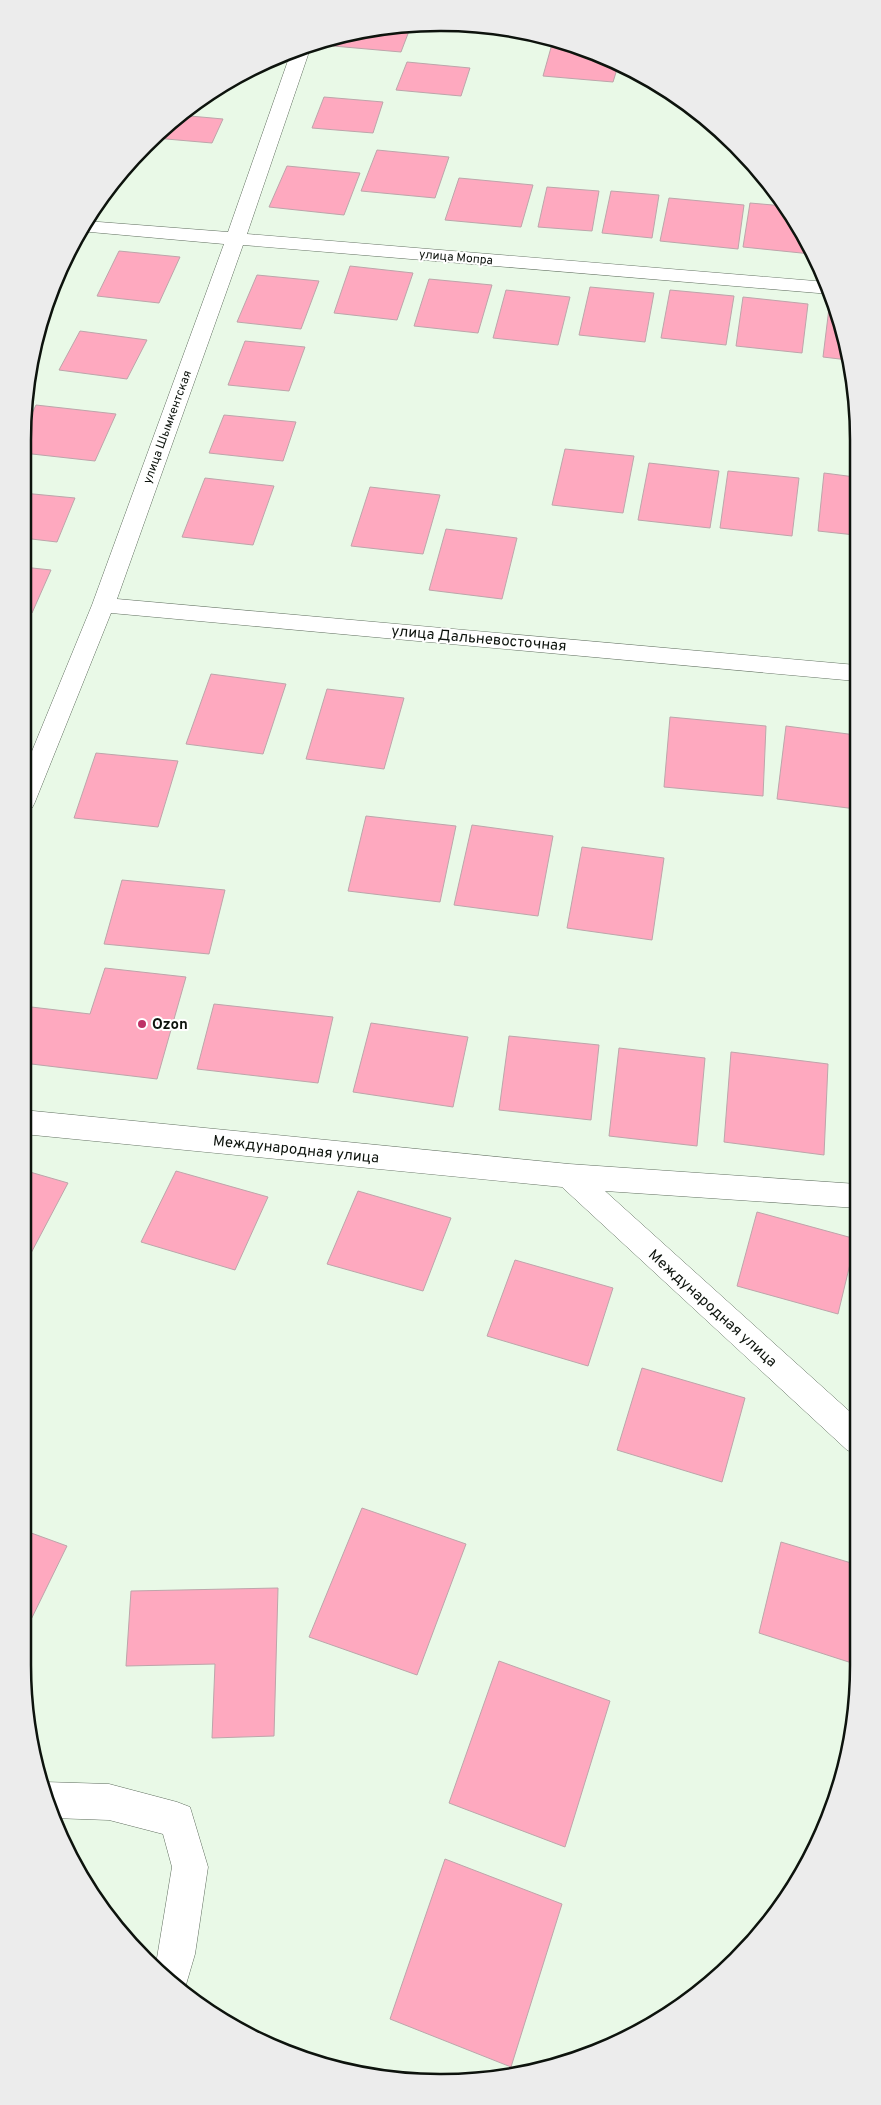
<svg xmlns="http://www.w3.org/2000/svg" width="881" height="2105" font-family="Overpass,sans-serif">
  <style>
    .building { fill: #fea9bf; stroke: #bda5aa }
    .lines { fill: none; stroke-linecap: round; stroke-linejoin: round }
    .minor-casing { stroke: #606e5f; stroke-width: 1 }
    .minor { fill: #fff; fill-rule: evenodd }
    .poi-dot { fill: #bd3165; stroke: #fff; stroke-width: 2 }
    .labels { text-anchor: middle; stroke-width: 4; stroke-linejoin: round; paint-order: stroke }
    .far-street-label { font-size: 12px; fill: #0d130d; stroke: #fff }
    .street-label { font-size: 15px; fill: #0d130d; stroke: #fff }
    .poi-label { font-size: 15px; font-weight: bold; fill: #0d130d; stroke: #fff; text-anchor: start }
    .rim { fill: none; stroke: #0d130d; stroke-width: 2.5 }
  </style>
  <rect width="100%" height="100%" fill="#e9f9e7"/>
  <path class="building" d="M421 24 488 26 487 30Z
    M494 26H495L549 39 491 33Z
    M382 29 409 31 401 52 333 46 338 36Z
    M552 44 578 46 618 66 613 82 543 76Z
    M407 62 470 68 461 96 396 90Z
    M324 97 383 102 373 133 312 128Z
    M179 115 223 119 212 143 155 138Z
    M377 150 449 157 435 198 361 191Z
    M287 166 360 173 344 215 269 207Z
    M459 178 533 185 521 227 445 220Z
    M547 187 599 191 592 231 538 227Z
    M611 191 659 195 652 238 602 233Z
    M669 198 744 205 738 249 660 241Z
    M750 203 784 206 811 254 743 247Z
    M119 251 180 257 159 303 97 296Z
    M68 255H72L47 301Z
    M350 266 413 273 397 320 334 313Z
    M257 275 319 281 301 329 237 322Z
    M429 279 492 285 478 333 414 326Z
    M590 287 654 293 645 342 579 335Z
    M506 290 570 297 558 345 493 338Z
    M670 290 734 296 726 345 661 338Z
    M743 297 808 304 802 353 736 346Z
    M829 308 834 309 848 360 823 357Z
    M80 331 147 340 127 379 59 370Z
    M245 341 305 347 289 391 228 385Z
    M36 405 116 414 95 461 23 453 24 430Z
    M224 415 296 422 283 461 209 453Z
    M565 449 634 456 623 513 552 505Z
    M649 463 719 471 710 528 638 520Z
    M728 471 799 478 792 536 720 528Z
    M824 473 855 477V535L818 531Z
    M205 478 274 486 253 545 182 537Z
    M370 487 440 495 423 554 351 546Z
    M23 493 75 498 57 542 23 538Z
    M446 529 517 538 502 599 429 590Z
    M23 567 51 570 32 613 23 612Z
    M23 631 30 632 23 650Z
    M211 674 286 684 263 754 186 744Z
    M327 689 404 698 384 769 306 759Z
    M670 717 766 726 763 796 664 787Z
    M786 726 856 735V809L777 799Z
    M96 753 178 761 158 827 74 818Z
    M366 816 456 826 440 902 348 891Z
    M472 825 553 836 538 916 454 905Z
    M582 847 664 858 652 940 567 928Z
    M122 880 225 890 209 954 104 944Z
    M105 968 186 977 157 1079 23 1063V1006L90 1014Z
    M214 1004 333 1017 318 1083 197 1069Z
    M371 1023 468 1037 453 1107 353 1092Z
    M509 1036 599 1045 591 1120 499 1110Z
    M619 1048 705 1058 697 1146 609 1136Z
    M731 1052 828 1064 824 1155 724 1142Z
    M23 1170 68 1183 30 1255 23 1253Z
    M176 1171 268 1197 235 1270 141 1242Z
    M358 1191 451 1218 423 1291 327 1264Z
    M757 1212 856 1239 838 1314 737 1286Z
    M515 1260 613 1288 588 1366 487 1336Z
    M642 1368 745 1398 722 1482 617 1450Z
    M362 1508 466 1544 417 1675 309 1637Z
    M23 1530 67 1546 23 1636Z
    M781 1542 858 1565V1665L759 1633Z
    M278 1588 274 1736 212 1738 215 1664 126 1666 131 1591Z
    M499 1661 610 1701 565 1847 449 1803Z
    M445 1859 562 1904 511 2067 390 2019Z"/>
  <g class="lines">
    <g class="minor-casing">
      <path id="minor" d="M308 46 310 49 247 234 827 282 830 294 243 245 117 599 856 665V681L111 613 35 802 32 808 23 811V773L92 605 224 244 79 231 86 221 228 232 291 52Z
        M23 1110 569 1164 857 1184V1208L605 1191 858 1419V1455L847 1450 562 1187 23 1134Z
        M45 1782 109 1784 177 1802 190 1807 208 1867 195 1954 185 1988 156 1964 172 1867 163 1834 109 1820 53 1818 45 1799 42 1784Z"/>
    </g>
    <use href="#minor" class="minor"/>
  </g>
  <circle class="poi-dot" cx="142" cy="1024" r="5"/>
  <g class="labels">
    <g class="far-street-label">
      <text transform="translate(456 257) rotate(5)" y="4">улица Мопра</text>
      <text transform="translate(167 427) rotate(-70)" y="4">улица Шымкентская</text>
    </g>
    <g class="street-label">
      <text transform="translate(479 638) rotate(5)" y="5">улица Дальневосточная</text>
      <text transform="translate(296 1149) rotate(6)" y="5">Международная улица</text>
      <text transform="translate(713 1308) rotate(42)" y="5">Международная улица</text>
    </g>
    <g class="poi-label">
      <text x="152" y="1029">Ozon</text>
    </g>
  </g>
  <path d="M0 0H881V2105H0ZM440 31H441A409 409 0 0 1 850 440V1665A409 409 0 0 1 441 2074H440A409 409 0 0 1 31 1665V440A409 409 0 0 1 440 31Z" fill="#ececec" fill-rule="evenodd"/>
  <path class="rim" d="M440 31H441A409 409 0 0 1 850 440V1665A409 409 0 0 1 441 2074H440A409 409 0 0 1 31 1665V440A409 409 0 0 1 440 31Z"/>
</svg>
